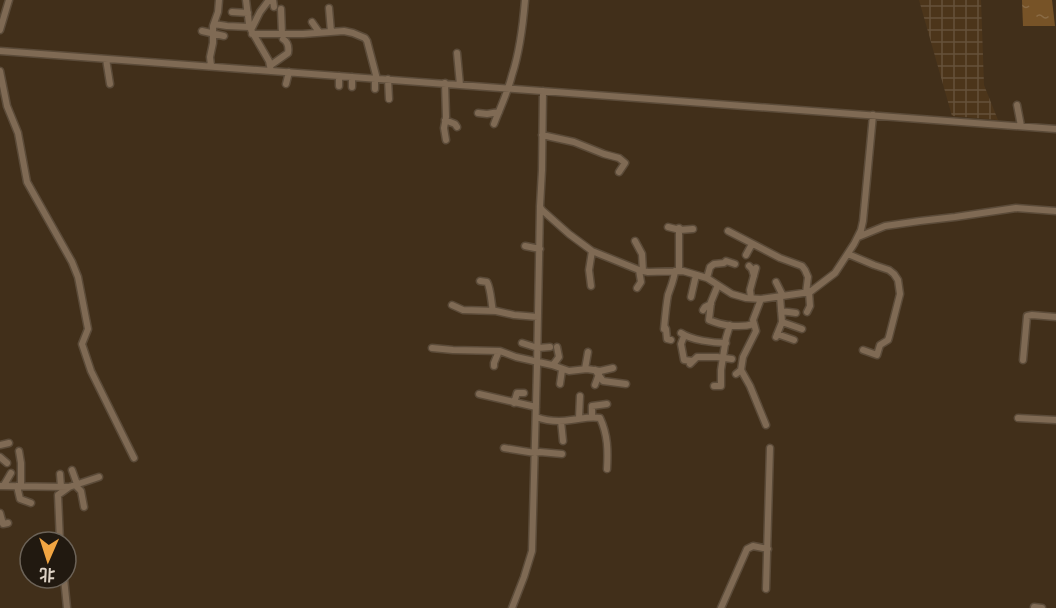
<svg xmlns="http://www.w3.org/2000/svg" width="1056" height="608" font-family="Quicksand,'Noto Sans SC',sans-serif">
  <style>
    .industrial { fill: url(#industrial-grid) }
    .water { fill: url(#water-ripples) }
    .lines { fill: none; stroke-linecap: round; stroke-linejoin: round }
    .minor-casing { stroke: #5b4b39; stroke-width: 9 }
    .minor { stroke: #7f6a54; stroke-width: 6 }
  </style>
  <defs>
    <pattern id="industrial-grid" width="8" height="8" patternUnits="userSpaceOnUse" patternTransform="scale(1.5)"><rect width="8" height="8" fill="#4c351a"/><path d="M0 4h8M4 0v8" fill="none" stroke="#65513a"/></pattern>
    <pattern id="water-ripples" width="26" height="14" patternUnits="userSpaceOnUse" patternTransform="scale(1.5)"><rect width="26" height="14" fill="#775327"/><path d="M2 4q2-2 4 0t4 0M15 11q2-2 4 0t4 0" fill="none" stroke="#8a6b45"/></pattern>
  </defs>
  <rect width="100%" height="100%" fill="#412f1a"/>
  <path class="industrial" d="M919 0H981L984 85 998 120 952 116Z"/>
  <path class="water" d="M1022 0H1052L1055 26H1023Z"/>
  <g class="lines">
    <g class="minor-casing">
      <path id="minor" d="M246 0 249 24 250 28
        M269 0 260 12 251 30 269 61 271 71
        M273 0 274 7
        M329 8 331 32
        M281 9 282 34
        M232 12 248 13
        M312 22 319 32
        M214 24 227 26 249 27
        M0 30 9 0
        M202 31 224 36
        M252 34H303L344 31 353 33 365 38 367 41 377 79
        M0 51 1056 129
        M457 53 460 85
        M106 59 110 84
        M271 65 288 53C289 47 288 42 283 39
        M211 66 210 57 213 43V26L218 12 219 0
        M0 71 7 106 18 133 27 182 72 262 78 277 88 329 82 344 91 371 134 458
        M339 76V86
        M375 78V89
        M388 79 389 99
        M445 83 446 117 444 128 446 140
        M286 84 289 72
        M352 87V77
        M1017 105 1021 126
        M478 113 487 114 499 112
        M445 120 455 124 457 127
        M494 124C500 108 508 92 512 75 520 51 523 25 525 0
        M542 135 574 142 604 154 619 158 625 163 619 172
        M540 207 542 210 569 234 592 251 639 270 648 272 683 271 707 278 732 294 746 298 761 299 810 292 835 273 854 244 861 230 863 221 873 115
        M668 227 680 230 693 229
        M728 231 780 258 802 266 805 270 808 277 806 293
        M858 237 885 226 920 221 955 217 1016 208 1056 211
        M635 241 642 254 643 271
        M525 246 540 249
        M848 254 874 265 889 270 894 274 898 280 900 294 889 337 888 340 880 345 877 355 863 350
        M746 255 752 244
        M749 266 752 269 754 276
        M679 271V228
        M707 278 710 267 714 264 724 263 726 261 735 264
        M480 281 487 282C491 289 491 302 493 311
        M776 282 783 296
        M718 285 711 302 709 320C723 326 740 328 754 324
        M591 286 589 270 592 251
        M637 288 641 282 639 270
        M691 297 696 275
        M751 298 750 290 756 268
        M452 305 463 310 496 311 514 315 538 317
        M703 310 705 307 711 304
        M781 311 796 313
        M807 312 810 306 809 292
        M782 322 802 329
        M665 327 666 329 667 339 671 340
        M664 329C665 318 666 306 668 295 671 286 674 280 675 271
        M681 333C691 340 713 343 726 343
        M777 334 794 340
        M684 336 681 344 684 360 693 361
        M776 337 782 322 780 296
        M522 343 538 348 550 347
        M432 348 453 350 500 351 516 357 552 365 569 371 587 369 600 371 613 368
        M1023 360 1027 316 1032 315 1056 317
        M690 364 697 357H717L732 359
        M553 365 559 357 557 347
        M494 366V363L499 351
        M585 369 588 352
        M595 370 603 381 626 384
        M741 370 750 386 766 425
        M736 374 741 370 743 357 756 331 753 320 761 299
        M560 384 562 370
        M595 385 599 374
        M714 386H721V370L726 338 730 325
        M479 394 536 407
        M514 403 517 393H524
        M536 417C547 421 559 422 571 420 581 419 590 416 600 418 608 435 608 451 607 469
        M592 417V406L607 404
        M579 418 580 396
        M1018 418 1056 420
        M561 421 563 441
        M0 445 9 443
        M504 448 535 453 540 452 562 454
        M19 451 21 463V486
        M0 457 7 463
        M72 470 77 484
        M60 474 61 487
        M4 485 11 473
        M75 485 81 491 84 507
        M0 486 69 487 99 477
        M17 486 20 499 31 503
        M0 513 3 524 8 523
        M60 542 58 495 69 487
        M64 578 67 608
        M766 589 770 448
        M1034 607 1042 608
        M512 608 524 577 532 551 537 367 540 206 542 170 543 91
        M721 608 747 549 753 546 768 549"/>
    </g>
    <use href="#minor" class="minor"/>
  </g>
  <g transform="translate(48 560) rotate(183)"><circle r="28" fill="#211910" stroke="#6c6358" stroke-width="1.5"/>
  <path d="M0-4.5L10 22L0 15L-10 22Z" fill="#f2a542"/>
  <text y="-9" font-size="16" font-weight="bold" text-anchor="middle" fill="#ddd2c5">北</text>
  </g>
</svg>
